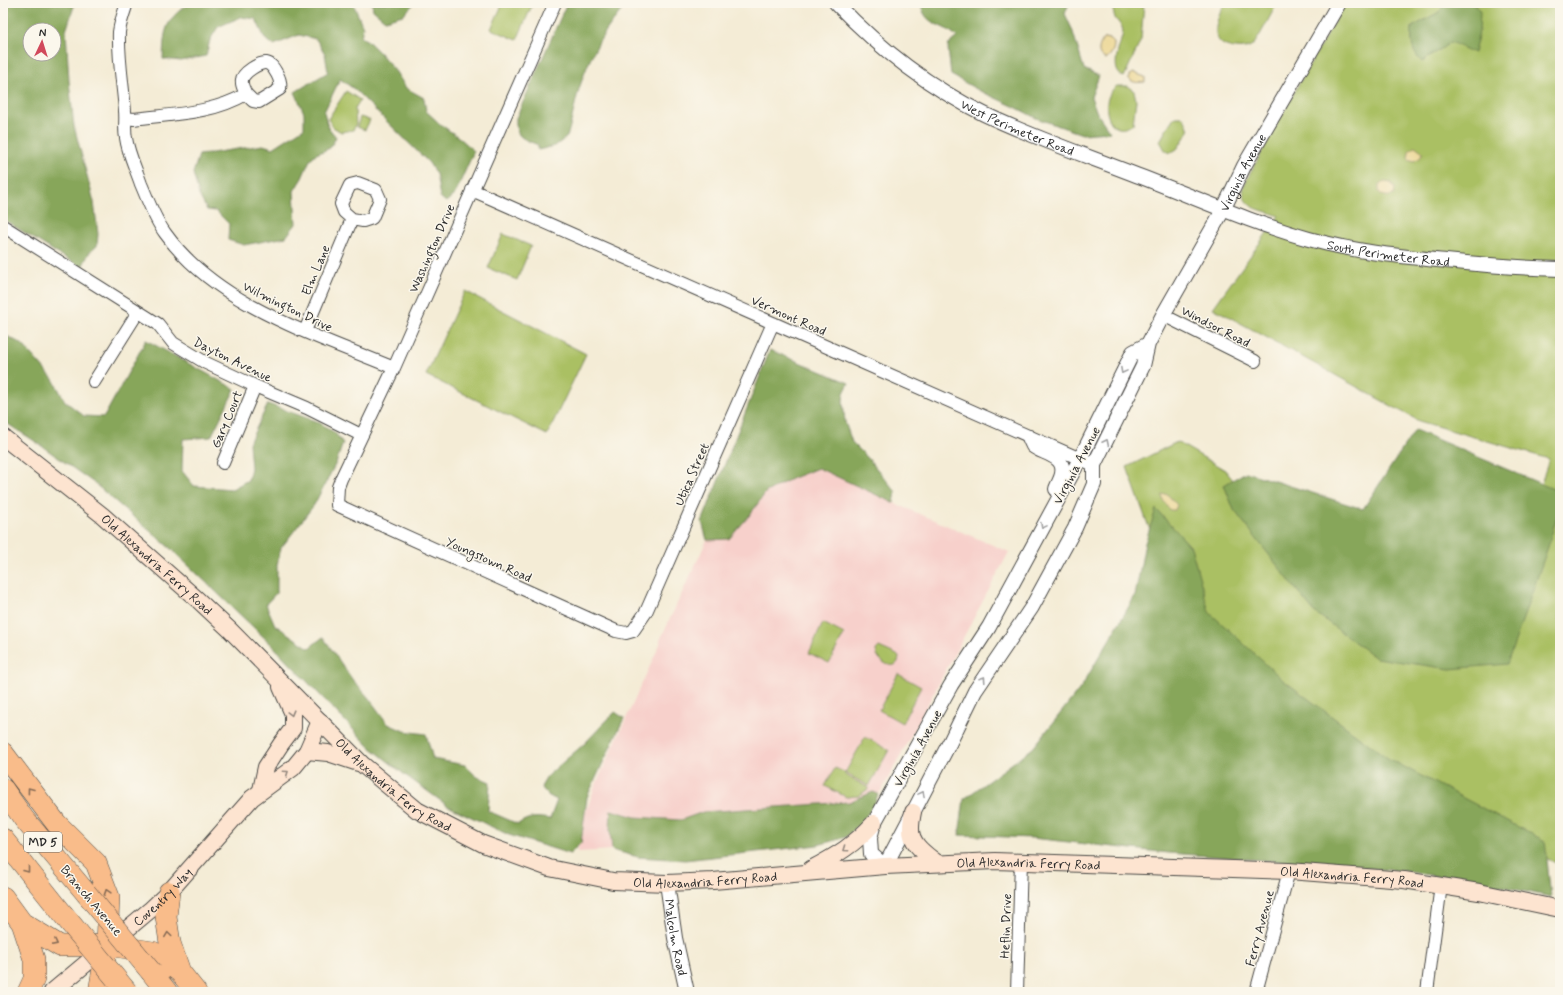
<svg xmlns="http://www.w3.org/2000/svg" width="1563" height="995" font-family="Mynerve,sans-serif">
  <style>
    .built { fill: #f7d0cb }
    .green { fill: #aac064; stroke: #6a7648 }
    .forest { fill: #87a65a; stroke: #596842; fill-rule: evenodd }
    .sand { fill: #eeda9e; stroke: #8c8264 }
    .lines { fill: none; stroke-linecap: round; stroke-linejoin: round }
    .minor-casing { stroke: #494845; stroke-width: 14 }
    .tertiary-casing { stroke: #494845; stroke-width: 16 }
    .secondary-casing { stroke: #494845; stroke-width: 18 }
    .motorway-casing { stroke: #494845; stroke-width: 22 }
    .minor { stroke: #fff; stroke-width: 12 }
    .tertiary { stroke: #fff; stroke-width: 14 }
    .secondary { stroke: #fde4d0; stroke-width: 16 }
    .motorway { stroke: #f9bc8a; stroke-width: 21 }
    .motorway-bridge-casing { stroke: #494845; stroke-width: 22; stroke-linecap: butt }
    .motorway-bridge { stroke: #f9bc8a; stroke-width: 21 }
    .oneway { stroke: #a0a0a0 }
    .oneway2 { stroke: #94887e }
    .oneway3 { stroke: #886c56 }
    .labels { text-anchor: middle; stroke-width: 3; stroke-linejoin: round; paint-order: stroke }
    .shield { fill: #fbf7ec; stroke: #696865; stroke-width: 1 }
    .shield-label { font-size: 12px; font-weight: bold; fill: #2b2b2b }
    .street-label { font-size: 13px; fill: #2b2b2b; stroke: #fbf7ec }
  </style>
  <rect width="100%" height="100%" fill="#fbf7ec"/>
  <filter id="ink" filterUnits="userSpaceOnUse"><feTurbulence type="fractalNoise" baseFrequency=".025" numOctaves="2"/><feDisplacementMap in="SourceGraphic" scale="8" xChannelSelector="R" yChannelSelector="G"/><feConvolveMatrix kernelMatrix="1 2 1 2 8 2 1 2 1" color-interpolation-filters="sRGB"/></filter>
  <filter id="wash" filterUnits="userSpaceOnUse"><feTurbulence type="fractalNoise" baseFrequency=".012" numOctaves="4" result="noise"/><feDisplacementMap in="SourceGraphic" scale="16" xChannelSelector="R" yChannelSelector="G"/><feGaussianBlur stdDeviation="0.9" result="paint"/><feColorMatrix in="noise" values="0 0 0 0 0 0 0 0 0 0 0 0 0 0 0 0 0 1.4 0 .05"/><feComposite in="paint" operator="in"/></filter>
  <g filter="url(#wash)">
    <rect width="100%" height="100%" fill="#f4ecd6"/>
    <path class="built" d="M818 468 894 503 1009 552 883 788 878 794 873 792 849 802 703 812 681 820 635 817 611 810 610 829 612 850 578 852 580 829 594 789 660 644V640L707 540 729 539 749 516 766 492 793 478Z"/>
    <path class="green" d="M503 3H533L517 40 491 29Z
      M1111 3H1144L1141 40 1124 77C1108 71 1121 44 1123 32L1122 27 1115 18Z
      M1225 3H1277C1273 11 1259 38 1254 44 1248 48 1243 49 1236 48 1207 46 1215 21 1225 3Z
      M1345 3H1560V865L1412 792 1172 591 1127 467 1177 442 1225 470 1301 566 1524 537 1549 459 1419 421 1213 308 1279 216C1263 209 1239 210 1244 185L1296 89Z
      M1117 86H1127L1134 91 1136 100 1133 124C1108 142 1097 99 1117 86Z
      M346 91 360 100 355 109 356 125 353 130 341 132 333 127 328 119Z
      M360 117 370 120 365 130 357 127Z
      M1175 117H1183L1187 124 1189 131 1177 149 1170 153 1165 150 1160 141 1170 123Z
      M503 234 531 246 517 280 488 268Z
      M465 291 586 354 547 435 426 375Z
      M823 623 844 634 829 663 809 653Z
      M879 647 897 655 899 657C898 674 876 662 876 650Z
      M898 674 921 687 902 723 879 710Z
      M865 737 889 750 869 786 845 773Z
      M835 768 844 772 845 775 869 788 859 796 846 797 825 786Z"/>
    <path class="forest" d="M3 3H75L66 31 69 81 74 126 94 202 98 234 97 246 89 253 82 267 60 255 3 219ZM30 30H54V54H30Z
      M189 3H353L363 27 361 37 368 41 380 53 396 72 406 88 424 98 426 111 440 124 461 139 474 151 455 194 446 202 440 197 436 174 429 163 354 89 340 79 324 112 328 127 336 137 330 148 314 155 309 162 302 178 294 191 296 224 286 237 244 245 228 240 229 224 216 211 207 210 199 195 193 173 199 155 263 145 273 148 304 128V113L295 92 328 72 325 54 316 39 299 35 274 45 265 39 256 19 241 17 218 27 210 40 206 56 181 61 163 59C164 31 164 21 189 3Z
      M372 3H415L403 15 385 20 373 10Z
      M567 3H629C605 26 589 57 579 89 574 105 572 122 567 137L555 146 538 150V145C522 138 515 138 516 118Z
      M921 3H1069L1065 14 1072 29 1084 69 1099 76 1091 97 1097 113 1110 132 1082 134 1036 118 1015 107 980 91 951 75 948 48 949 44 957 37C944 23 924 27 921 3Z
      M1446 3H1475L1480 12 1479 32 1474 53 1451 42 1422 62C1411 52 1411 41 1412 27L1439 12Z
      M3 334 22 344 53 379 65 401 84 416 104 417 146 340 235 389 211 437 183 439 182 471 194 486 232 489 248 480 251 468 249 443 268 404 318 422 335 433 343 443 336 463 314 505 281 548 277 565V592L266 604 275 625 309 648 323 637 352 679 368 697 388 724 404 731 426 734 433 759 465 765 476 776 490 782 488 811 518 824C530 816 536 817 550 819L557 800 549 796 541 787 548 775 584 744 615 712 624 718 587 797 581 843 570 854 509 835 448 806 405 775 370 747 272 645 171 549 94 483 36 442 3 421Z
      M770 350 849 383 844 393 843 401 845 422 852 442 867 457 896 492 894 503 818 468 793 478 766 492 749 516 729 539 707 540 702 522Z
      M1415 430 1560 492V506L1548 547 1507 664 1450 669 1376 658 1313 611 1234 510 1224 485 1246 472 1363 509Z
      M1156 509 1191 547 1209 612 1283 680 1389 759 1545 841 1551 897 1505 887 1404 871 1169 853 1032 838 959 835 964 799 1033 748 1082 686 1135 596 1145 543Z
      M873 792 878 794 874 806 860 824 846 837 818 845 685 860 638 857 612 850 610 829 611 810 635 817 681 820 703 812 849 802Z"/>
    <path class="sand" d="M1104 38 1110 39 1114 43C1114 50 1112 54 1106 59 1095 55 1099 45 1104 38Z
      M1134 73 1145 77V82C1139 83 1133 83 1129 79V75Z
      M1415 146 1423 152 1420 158 1414 161 1408 159 1409 151Z
      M1385 182 1391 183 1395 188 1394 195C1388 197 1383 197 1379 192V184Z
      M1167 494 1177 505 1175 510H1170L1163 500 1162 495Z"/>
  </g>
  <g filter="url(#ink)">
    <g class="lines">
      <g class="minor-casing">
        <path id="minor" d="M127 3C124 12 120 23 119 32 118 58 123 85 125 111 126 120 124 129 126 138 128 153 136 169 141 184 148 200 154 218 165 233 216 305 315 335 394 368
          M555 3 394 368 341 479 338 487 337 505 616 631 626 633 633 631 646 612 773 323
          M126 118 134 119C172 114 212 114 246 94 244 90 241 85 242 80 242 73 260 62 266 63 272 64 274 69 277 74 280 79 281 83 280 89L259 102 253 101 246 94
          M472 190 1094 465
          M3 226 158 324 173 343 206 363 255 386 307 408 361 435
          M1163 315 1255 361
          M305 331 352 219 344 212 341 204 350 185 358 183 376 190 380 199 372 218 363 221 352 219
          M94 382 138 312
          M223 463 255 386
          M1017 992 1021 861
          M1256 992 1289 871
          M1427 992 1441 885"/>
      </g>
      <g class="tertiary-casing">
        <g id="tertiary">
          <path id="s1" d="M836 3C878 47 929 87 984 114 1032 137 1082 154 1131 173 1190 195 1248 222 1309 239 1356 252 1398 256 1446 261 1484 265 1522 268 1560 269"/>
          <path id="s2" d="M1148 344 1133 352 1080 459 989 627 951 685 874 823 870 838 871 854 885 866 950 742 975 691 1032 607 1075 528 1094 484V465L1143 366 1148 344 1163 315 1223 210 1244 166 1339 3"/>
          <path d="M1029 437C1030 440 1032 444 1033 446 1043 454 1066 455 1062 474 1061 479 1058 484 1056 489"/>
          <path id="s3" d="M667 883 675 938 687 992"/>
        </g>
      </g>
      <g class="secondary-casing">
        <g id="secondary">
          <path id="s4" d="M3 437 102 515 198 600 230 630 363 765 417 810 483 844 549 868 613 881 667 883 713 881 885 866 995 861 1289 871 1404 880 1479 892 1560 909"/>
          <path d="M307 751 328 753 358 763"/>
          <path d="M261 790 266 767 281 744 293 728V714L281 687"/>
          <path d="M913 812C912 817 911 822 911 828 910 844 926 854 937 863"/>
          <path d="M811 869C837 855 854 845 874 823"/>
          <path id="s5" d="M52 992 150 910 169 892 252 798 293 768 307 751 320 721"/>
        </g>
      </g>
      <g class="motorway-casing">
        <path id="motorway" d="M3 753 56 823 96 863 109 897 107 945 99 992
          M3 789 24 819 86 893
          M3 839 62 913
          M169 892 166 917 170 943 180 972 196 992
          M3 897 22 923 34 959V979L28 992
          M22 923 60 946 107 945 153 952 180 972
          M152 973 167 992"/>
      </g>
      <use href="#minor" class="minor"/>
      <use href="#tertiary" class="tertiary"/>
      <use href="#secondary" class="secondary"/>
      <use href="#motorway" class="motorway"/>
      <g class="motorway-bridge-casing">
        <path id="motorway-bridge" d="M86 893 152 973
          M62 913 127 992"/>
      </g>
      <use href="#motorway-bridge" class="motorway-bridge"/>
    </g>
    <defs><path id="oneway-chevron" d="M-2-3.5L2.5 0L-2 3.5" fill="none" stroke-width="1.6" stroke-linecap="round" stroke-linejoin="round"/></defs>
    <g class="oneway">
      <use href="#oneway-chevron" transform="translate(1123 371) rotate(118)"/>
      <use href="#oneway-chevron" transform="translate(1106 442) rotate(-64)"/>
      <use href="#oneway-chevron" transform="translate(1043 526) rotate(118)"/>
      <use href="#oneway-chevron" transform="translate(983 679) rotate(-56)"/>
      <use href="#oneway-chevron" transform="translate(922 794) rotate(-62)"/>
    </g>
    <g class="oneway2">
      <use href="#oneway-chevron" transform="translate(291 713) rotate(75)"/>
      <use href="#oneway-chevron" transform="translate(286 773) rotate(-35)"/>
      <use href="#oneway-chevron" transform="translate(845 849) rotate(145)"/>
    </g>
    <g class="oneway3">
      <use href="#oneway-chevron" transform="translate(30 790) rotate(-127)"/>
      <use href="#oneway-chevron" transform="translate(27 870) rotate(52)"/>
      <use href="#oneway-chevron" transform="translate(107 892) rotate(-108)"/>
      <use href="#oneway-chevron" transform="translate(168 935) rotate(-98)"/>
      <use href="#oneway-chevron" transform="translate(55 943) rotate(27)"/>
    </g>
  </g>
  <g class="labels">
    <rect class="shield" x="24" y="832" width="38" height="20" rx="3"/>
    <g class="shield-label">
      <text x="43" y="846">MD 5</text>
    </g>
    <g class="street-label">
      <text dy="5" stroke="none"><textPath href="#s1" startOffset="222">West Perimeter Road</textPath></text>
      <text dy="5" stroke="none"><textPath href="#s2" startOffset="1389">Virginia Avenue</textPath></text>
      <text transform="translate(431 248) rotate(-66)" y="5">Washington Drive</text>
      <text dy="5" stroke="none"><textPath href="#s1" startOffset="615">South Perimeter Road</textPath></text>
      <text transform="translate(315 270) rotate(-67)" y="5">Elm Lane</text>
      <text transform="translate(288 306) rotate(26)" y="5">Wilmington Drive</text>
      <text transform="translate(789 315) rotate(24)" y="5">Vermont Road</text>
      <text transform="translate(1216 326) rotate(27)" y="5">Windsor Road</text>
      <text transform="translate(233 359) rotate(26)" y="5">Dayton Avenue</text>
      <text transform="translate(226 419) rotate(-67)" y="5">Gary Court</text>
      <text transform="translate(1076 465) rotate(-62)" y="5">Virginia Avenue</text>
      <text transform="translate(691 474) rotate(-66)" y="5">Utica Street</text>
      <text transform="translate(489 559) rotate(24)" y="5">Youngstown Road</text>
      <text dy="5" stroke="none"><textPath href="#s4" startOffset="200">Old Alexandria Ferry Road</textPath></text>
      <text transform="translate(917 748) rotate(-61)" y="5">Virginia Avenue</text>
      <text dy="5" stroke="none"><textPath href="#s4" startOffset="524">Old Alexandria Ferry Road</textPath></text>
      <text dy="5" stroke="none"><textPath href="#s4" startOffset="1184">Old Alexandria Ferry Road</textPath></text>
      <text dy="5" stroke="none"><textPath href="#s4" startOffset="1508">Old Alexandria Ferry Road</textPath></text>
      <text dy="5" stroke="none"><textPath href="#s4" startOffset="860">Old Alexandria Ferry Road</textPath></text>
      <text dy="5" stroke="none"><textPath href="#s5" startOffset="146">Coventry Way</textPath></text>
      <text transform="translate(92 900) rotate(50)" y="5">Branch Avenue</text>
      <text transform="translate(1005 926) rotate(-88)" y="5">Heflin Drive</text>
      <text transform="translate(1259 928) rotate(-75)" y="5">Ferry Avenue</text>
      <text dy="5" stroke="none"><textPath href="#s3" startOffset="55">Malcolm Road</textPath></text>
    </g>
  </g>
  <rect width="1563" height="995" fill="none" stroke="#fbf7ec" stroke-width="16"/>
  <g transform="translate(42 42) rotate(4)"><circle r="19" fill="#fbf7ec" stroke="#a8a59f"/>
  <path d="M0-3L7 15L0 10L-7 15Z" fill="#d1495b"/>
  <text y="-6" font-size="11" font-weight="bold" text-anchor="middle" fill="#2b2b2b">N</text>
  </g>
</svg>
